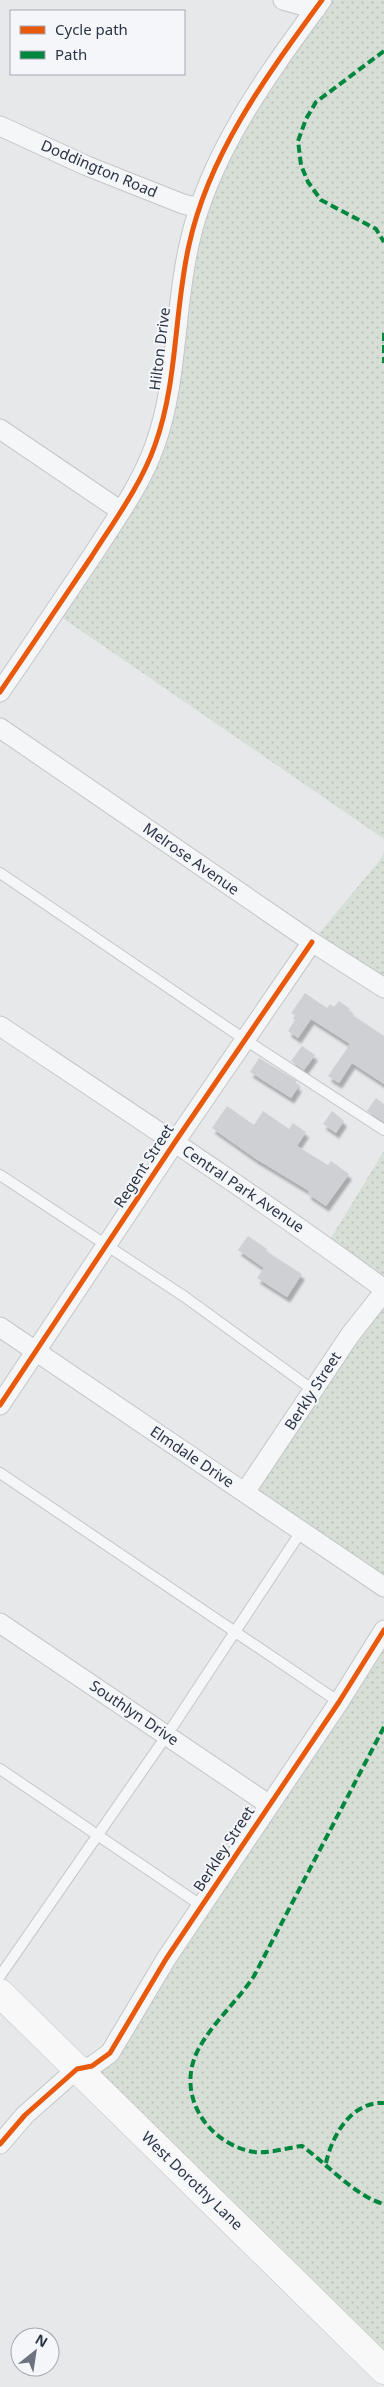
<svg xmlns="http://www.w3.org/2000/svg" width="384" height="2387" font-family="'Noto Sans',sans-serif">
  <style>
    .grass { fill: url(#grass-dots) }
    .building { fill: #ced0d3; filter: url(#shadow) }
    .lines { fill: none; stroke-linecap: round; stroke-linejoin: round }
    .lane-casing { stroke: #c4c6c8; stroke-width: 12 }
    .street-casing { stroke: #c4c6c8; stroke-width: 21 }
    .primary-casing { stroke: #c2c5c8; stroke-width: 29 }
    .lane { stroke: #f5f6f7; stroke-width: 10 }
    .street { stroke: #f5f6f7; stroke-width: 19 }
    .primary { stroke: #f8f8f8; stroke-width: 28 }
    .quiet { stroke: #00873e; stroke-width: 4; stroke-dasharray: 8 4; stroke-linecap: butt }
    .cycleway-casing { stroke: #f4f6f9; stroke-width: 8 }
    .cycleway { stroke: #e8590c; stroke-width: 5 }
    .labels { text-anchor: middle; stroke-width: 4; stroke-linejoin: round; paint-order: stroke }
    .street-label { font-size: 15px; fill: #2b3445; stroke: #f4f6f9 }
  </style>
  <defs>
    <pattern id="grass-dots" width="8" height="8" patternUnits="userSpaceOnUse" patternTransform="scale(1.25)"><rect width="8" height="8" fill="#d6ded6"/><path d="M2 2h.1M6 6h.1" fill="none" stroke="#b8bfb9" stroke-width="1.8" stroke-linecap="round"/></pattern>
    <filter id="shadow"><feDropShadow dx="3" dy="5.5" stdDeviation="1" flood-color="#0004"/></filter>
  </defs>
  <rect width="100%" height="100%" fill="#e6e8ea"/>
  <path class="grass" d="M322 0H384V839L54 612 143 473 212 176Z
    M384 852V988L312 942 380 860Z
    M384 1151V1289L326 1246Z
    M384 1292V1587L245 1492Z
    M384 1630V2370L92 2066Z"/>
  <path class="building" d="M305 993 327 1008 330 1004 334 1007 339 1001 350 1009 348 1012 384 1036V1084L352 1063 339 1083 328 1076 350 1044 311 1019 298 1038 288 1031 297 1017 291 1013Z
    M302 1046 315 1055 304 1070 291 1061Z
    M259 1058 297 1081 295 1084 299 1086 291 1098 250 1072Z
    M376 1098 384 1104V1122L367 1111Z
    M227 1106 254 1125 263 1111 289 1129 293 1123 306 1132 297 1146 328 1165 331 1161 349 1174 326 1206 308 1194 309 1191 256 1159 212 1128Z
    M332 1111 344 1121 336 1133 323 1124Z
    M248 1236 267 1249 266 1251 302 1274 287 1297 257 1278 264 1268 238 1250Z"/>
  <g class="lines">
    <g class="lane-casing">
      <path id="lane" d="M0 873 244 1039 384 1130
        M0 1175 185 1297 313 1390
        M0 1473 339 1702
        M0 1769 202 1906
        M0 1976 167 1735 302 1530"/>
    </g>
    <g class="street-casing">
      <path id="street" d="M283 0 316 9
        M0 126 87 166 183 204 199 208
        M0 429 121 511
        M0 692C31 647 61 602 92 556 115 520 141 485 155 445 178 381 174 311 189 245 209 153 268 74 322 0
        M0 728 312 942 384 988
        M0 1026C129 1112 259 1197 384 1289
        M0 1327 384 1587
        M0 1405 175 1142 312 942
        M245 1492 350 1335 384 1292
        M0 1623 268 1804
        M0 2144 25 2115 77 2069 92 2066 110 2053 166 1959 339 1702 384 1630"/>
    </g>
    <g class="primary-casing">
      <path id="primary" d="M0 1993 384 2370"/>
    </g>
    <use href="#lane" class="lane"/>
    <use href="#street" class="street"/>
    <use href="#primary" class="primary"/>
    <path class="quiet" d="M384 51 316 102 306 119 298 141 301 165 308 182 321 200 376 229 384 242
      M384 333V363
      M384 1727 254 1976C237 2002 211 2024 197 2052 177 2094 205 2140 249 2151 265 2155 286 2148 302 2146 326 2163 356 2197 384 2204
      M326 2163C332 2135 352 2101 384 2103"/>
    <g class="cycleway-casing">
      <path id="cycleway" d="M0 692C31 647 61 602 92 556 115 520 141 485 155 445 178 381 174 311 189 245 209 153 268 74 322 0
        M0 1405 175 1142 312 942
        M0 2144 25 2115 77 2069 92 2066 110 2053 166 1959 339 1702 384 1630"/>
    </g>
    <use href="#cycleway" class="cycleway"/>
  </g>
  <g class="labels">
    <g class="street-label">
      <text transform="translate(99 169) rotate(23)" y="5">Doddington Road</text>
      <text transform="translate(160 349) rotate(-83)" y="5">Hilton Drive</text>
      <text transform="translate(191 859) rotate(35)" y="5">Melrose Avenue</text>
      <text transform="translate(144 1166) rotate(-57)" y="5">Regent Street</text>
      <text transform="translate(243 1189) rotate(34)" y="5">Central Park Avenue</text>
      <text transform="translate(313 1391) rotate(-57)" y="5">Berkly Street</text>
      <text transform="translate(192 1457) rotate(34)" y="5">Elmdale Drive</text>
      <text transform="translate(134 1713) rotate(34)" y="5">Southlyn Drive</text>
      <text transform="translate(224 1849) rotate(-57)" y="5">Berkley Street</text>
      <text transform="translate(192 2181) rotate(44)" y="5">West Dorothy Lane</text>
    </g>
  </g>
  <rect x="10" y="10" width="175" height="65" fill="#f4f6f9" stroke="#a4a8b1"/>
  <rect x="20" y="26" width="25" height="8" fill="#e8590c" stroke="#a4a8b1"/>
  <text x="55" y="35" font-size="15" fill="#2b3445">Cycle path</text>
  <rect x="20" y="51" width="25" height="8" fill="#00873e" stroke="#a4a8b1"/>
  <text x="55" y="60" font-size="15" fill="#2b3445">Path</text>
  <g transform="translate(35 2352) rotate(30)"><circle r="24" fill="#f4f6f9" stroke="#a4a8b1"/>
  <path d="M0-4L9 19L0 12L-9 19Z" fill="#6c737f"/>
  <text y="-8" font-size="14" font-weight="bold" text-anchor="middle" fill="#2b3445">N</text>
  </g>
</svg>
